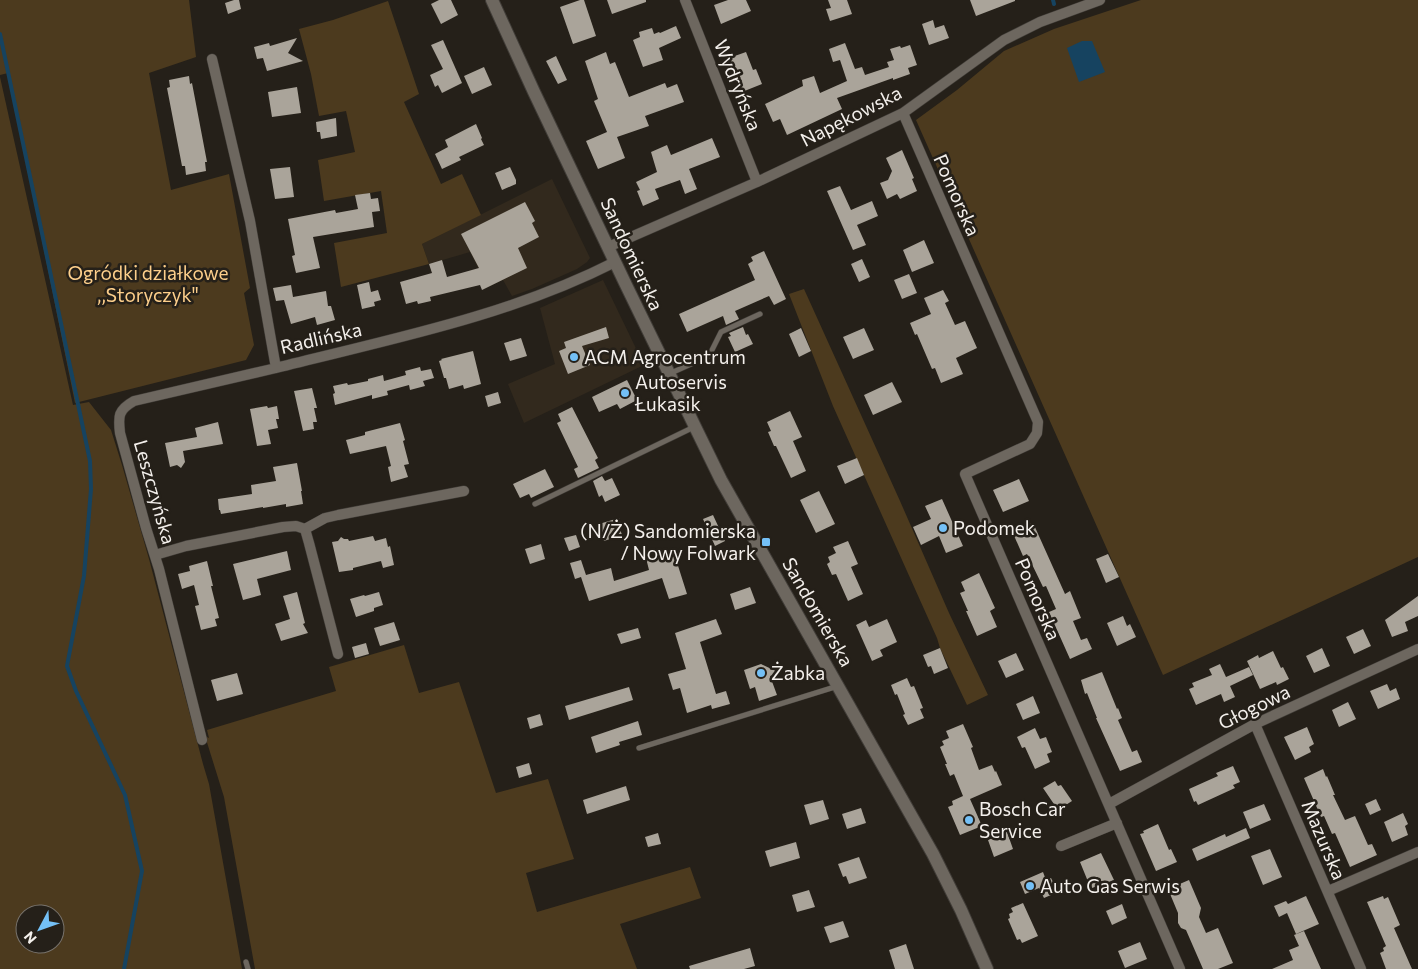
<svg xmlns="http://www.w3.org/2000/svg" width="1418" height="969" font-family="Commissioner,sans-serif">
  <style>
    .built { fill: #32291d }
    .green { fill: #4c3a1e; fill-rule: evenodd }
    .water { fill: #164360 }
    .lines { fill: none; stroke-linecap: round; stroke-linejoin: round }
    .stream { stroke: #164360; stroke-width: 4 }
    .building { fill: #aaa49a }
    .service-casing { stroke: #413d38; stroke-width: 6 }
    .minor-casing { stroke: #413d38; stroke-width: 11 }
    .tertiary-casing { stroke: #413d38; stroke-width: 14 }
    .service { stroke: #6d675f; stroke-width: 5 }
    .minor { stroke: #6d675f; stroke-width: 10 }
    .tertiary { stroke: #6d675f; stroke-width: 12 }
    .poi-dot { fill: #74c0f6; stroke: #252019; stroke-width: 2 }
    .labels { text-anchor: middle; stroke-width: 5; stroke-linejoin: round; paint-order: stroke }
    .street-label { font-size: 19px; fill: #f4f0ec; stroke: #252019 }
    .park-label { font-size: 19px; fill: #fdcf8b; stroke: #252019 }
    .poi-label { font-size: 19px; fill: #f4f0ec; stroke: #252019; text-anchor: start }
  </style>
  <rect width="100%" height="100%" fill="#252019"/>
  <path class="built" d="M552 179 590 258 587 262 577 269 532 289 512 296 503 280 490 286 482 271 478 268 470 252 429 264 422 244Z
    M603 280 644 365 524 423 508 384 555 364 540 308Z"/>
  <path class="green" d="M0 0H189L196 57 149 73 171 190 229 174 250 288 244 293 254 345 246 360 75 403 8 73 0 75Z
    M1141 0H1418V557L1163 675 916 120 957 90 1004 51 1054 29Z
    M388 1 419 94 404 102 441 184 462 174 481 215 422 244 429 264 341 287 334 243 387 233 381 191 324 201 318 160 355 152 346 111 319 116 311 74 299 29 333 20Z
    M0 77 73 405 89 402 111 430 122 465 149 559 203 764 209 784 242 969H0ZM25 914H55V944H25Z
    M804 289 900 501 949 613 988 695 967 705 940 648 937 638 833 406 789 294Z
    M404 645 419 693 459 682 496 793 548 779 574 859 526 873 537 912 690 867 701 898 620 924 637 969H255L224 797 205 736 209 738 207 730 336 691 329 667Z"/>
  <path class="water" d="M1082 41H1092L1105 72 1079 82 1067 48Z"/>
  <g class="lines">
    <path class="stream" d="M1053 0 1054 4
      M0 34 90 461 91 489 84 576 67 666 76 691 125 795 142 871 124 969"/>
  </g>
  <path class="building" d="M234 0H239L241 9 228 14 225 3Z
    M439 0H451L458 15 441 24 431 4Z
    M580 0H584L596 36 573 44 560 7Z
    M607 0H646V2L612 14Z
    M728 0H746L751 11 721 24 714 5Z
    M828 0H847L852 14 830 21 826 9 831 8Z
    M970 0H1015V1L976 16Z
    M933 20 935 28 944 25 949 38 929 45 922 24Z
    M676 26 681 38 659 48 663 60 643 67 633 40 640 37 639 32 652 28 654 34 659 32 660 33Z
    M297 38 288 53 303 61 267 71 263 58 257 59 254 47 269 43 270 46Z
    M443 40 462 83 442 93 438 85 435 87 430 75 443 69 431 45Z
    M845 43 855 69 862 67 865 75 889 67 887 62 894 60 890 49 900 46 901 48 910 45 917 65 908 68 910 74 893 80V78L837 98 842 109 787 135 780 119 773 122 765 104 803 86 802 80 814 76 820 93 847 81 840 60 833 62 829 49Z
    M606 52 610 64 615 62 629 97 665 83 667 88 677 84 684 102 645 116 649 126 617 137 625 158 598 169 586 141 607 132 594 101 598 99 585 61Z
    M746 52 753 70 756 69 762 84 742 92 729 58Z
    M556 56 567 80 558 84 546 61Z
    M484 67 492 85 472 94 464 76Z
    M189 76 190 84 192 83 207 162H205L206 171 186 175 185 166H182L167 88 170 87 169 80Z
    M297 87 301 113 272 117 268 92Z
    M336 118 337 136 321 139 320 132H317L316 122Z
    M476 124 482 138 481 139 484 145 459 157 461 160 442 169 435 154 448 147 445 140Z
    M712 138 720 157 689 169 697 189 685 194 680 180 655 189 659 199 643 206 637 191 640 190 636 182 657 172 651 152 667 145 671 155Z
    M902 150 914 178 912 179 917 191 900 199 897 194 887 199 880 183 888 180 892 171 886 158Z
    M290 167 294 197 275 199 270 169Z
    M510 167 516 180V184L502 190 495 173Z
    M840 186 851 210 872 201 878 216 857 225 866 245 853 250 827 191Z
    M370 193 371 199 378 198 380 211 372 212 374 227 313 237 320 268 296 273 292 256 295 255 288 219 335 210 336 213 358 209 355 195Z
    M525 202 535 221 532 223 539 237 518 248 527 268 482 290 480 285 430 297 431 301 418 304 417 301 406 304 400 282 432 273 429 264 442 260 447 277 479 268 461 234Z
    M924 240 934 263 912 272 903 250Z
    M764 251 786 299 774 305 769 296 735 311 739 319 726 325 723 316 687 332 679 314 755 280 748 264 753 261 751 257Z
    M862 259 870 277 859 282 851 264Z
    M909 274 917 293 902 299 894 280Z
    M369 282 371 292 378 290 381 300 374 302 375 306 362 309 357 285Z
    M291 285 293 297 326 291 328 306H331L335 320 317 325 315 317 291 324 284 300 276 301 273 288Z
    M943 290 949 301 945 303 955 325 965 321 977 348 956 358 963 374 941 383 935 368 932 369 917 334 915 335 910 323 931 314 924 298Z
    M606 327 609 338 582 346 590 365 568 374 559 351 566 348 564 342Z
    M743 327 746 335 748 334 753 344 735 352 728 337 731 336 729 333Z
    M801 328 811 351 799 357 789 334Z
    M864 328 874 350 853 359 843 337Z
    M521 338 527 356 510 361 504 343Z
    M473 351 481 384 464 389 463 385 449 389 446 378H444L439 361 442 360 441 359Z
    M420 367 421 371 431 369 434 378 423 381 425 386 410 390 409 385 387 391 388 395 372 399V395L335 405 333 394 335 393 333 386 347 383 348 385 368 381V379L383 375 384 381 406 375 405 371Z
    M627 380 637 400 620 409 617 404 599 412 592 397Z
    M892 382 902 402 873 415 864 395Z
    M312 388 317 408H314L317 422H313L314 429 303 431 294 391Z
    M498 392 501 403 488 407 485 396Z
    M267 406 268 408 277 406 279 419H276L278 428 268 430 271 444 257 446 250 409Z
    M572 407 598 458 595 460 599 468 578 478 574 469 578 467 557 423 561 421 558 414Z
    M790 411 802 437 793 441 806 471 791 478 776 446H774L768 432 771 431 767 422Z
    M218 422 223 444 183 451 185 462 181 468 177 465 170 467 165 443 197 437 195 428Z
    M400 423 405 440 403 441 409 464 404 465 408 477 391 482 388 467 391 466 386 446 350 454 346 440 365 435V432Z
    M857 458 864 475 845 484 837 466Z
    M297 463 302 491H301L303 504 286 507V504L263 508V507L221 514 220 510H219L218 499 252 494 251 485 276 481 273 467Z
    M545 469 554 487 531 498 529 494 520 498 513 484Z
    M602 476 605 481 612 478 620 495 605 502 602 495 599 497 593 481Z
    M1019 479 1029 501 1003 512 993 490Z
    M819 491 835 524 816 533 800 500Z
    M942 499 963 546 946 553 939 536 921 545 913 527 931 519 925 506Z
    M713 515 725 541 715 546 703 519Z
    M619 518 622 528 620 529 622 535 604 541 599 524Z
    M1031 523 1032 525H1034L1065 594 1070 591 1081 618 1073 621 1081 640 1087 638 1092 649 1070 659 1049 612 1056 609 1046 586 1043 587 1027 554 1023 556 1012 531Z
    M576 535 580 547 569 551 564 538Z
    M373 536 375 541 386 538 388 547 390 546 394 565 383 568 381 561 353 568V570L339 572 332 542 338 541 341 537 344 539H348L349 541Z
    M848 541 858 564 851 567 863 594 848 601 836 574 832 575 827 564 830 562 828 557 836 553 833 547Z
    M541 544 545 559 530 564 525 549Z
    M673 550 687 594 669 599 662 578 589 601 581 577 575 579 570 563 581 560 586 575 611 568 614 581 649 570 646 558Z
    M287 551 291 570 257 579 261 595 243 600 233 564Z
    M1108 554 1119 577 1106 583 1096 559Z
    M207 561 213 586H211L219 618 215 619 217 626 201 630 195 606 199 605 194 585 182 589 178 574 190 571 189 566Z
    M979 573 995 608 990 611 997 627 977 636 966 611H968L960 593 965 591 961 582Z
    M750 587 756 603 735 610 730 594Z
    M297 592 305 623 303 624 308 633 281 641 275 624 290 619 283 596Z
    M379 592 383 605 374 608V611L356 617 350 599 364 595 365 596Z
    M1418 596V616L1405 622 1408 631 1392 637 1385 620Z
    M1123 616 1127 626 1130 624 1136 637 1117 646 1107 623Z
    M716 619 722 634 700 642 716 694 726 691 730 704 712 709 711 705 687 713 680 688 673 690 668 674 686 669 675 633Z
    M887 619 897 642 880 650 883 656 872 661 856 625 866 620 869 627Z
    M394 622 400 640 380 646 374 628Z
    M638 628 641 638 621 644 617 634Z
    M1363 629 1371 646 1354 654 1346 637Z
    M366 643 369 654 355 658 352 647Z
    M940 648 948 668 934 674 931 666 928 667 923 655Z
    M1322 648 1330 666 1314 673 1306 656Z
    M1273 651 1281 668 1283 667 1289 679 1277 685 1276 682 1260 689 1247 661 1258 655 1259 658Z
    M1016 653 1024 670 1006 678 998 661Z
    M761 664 780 673 770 676 777 695 759 701 755 687 750 689 744 670Z
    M1220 664 1226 677 1249 667 1253 675 1230 686 1235 697 1224 702 1221 694 1196 705 1189 689 1194 687 1192 683 1212 675 1209 669Z
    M1102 672 1117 709 1118 708 1122 718 1118 720 1132 752 1137 750 1142 762 1120 771 1096 718H1097L1087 693 1085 694 1081 680Z
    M237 673 243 694 217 701 211 680Z
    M907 678 911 687 914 686 923 708 920 709 924 718 908 725 903 715 905 714 897 694 895 695 891 685Z
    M1387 684 1390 691 1396 688 1400 699 1378 709 1370 691Z
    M629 687 633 700 569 720 565 706Z
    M1033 696 1040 713 1023 720 1016 704Z
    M1348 702 1356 719 1339 727 1332 710Z
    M540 714 543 725 530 729 527 718Z
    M638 721 642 735 619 742 620 745 596 753 591 737Z
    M963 724 973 747 971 748 979 770 992 765 995 772 996 771 1002 785 970 799 982 826 960 835 948 807 953 805 952 801 963 796 954 774 950 776 945 764H947L940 747 944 745 942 741 949 738 946 731Z
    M1307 727 1314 744 1309 747 1311 752 1295 760 1284 737Z
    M1035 728 1040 739 1046 737 1052 752 1047 754 1050 762 1035 769 1025 747 1022 748 1017 737Z
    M529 763 532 774 519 778 516 767Z
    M1233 766 1240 782 1233 785 1235 788 1198 805 1196 801 1194 802 1189 789 1218 776 1216 773Z
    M1323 769 1326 777 1327 776 1335 795H1333L1345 820 1355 816 1368 845 1372 844 1377 855 1350 867 1335 833 1332 834 1324 816 1321 817 1304 778Z
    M1055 781 1058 786 1061 785 1072 801 1058 810 1043 788Z
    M626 786 630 800 587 814 583 800Z
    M1376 799 1381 810 1370 815 1365 804Z
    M823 800 829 819 810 825 804 805Z
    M1264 804 1271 820 1250 829 1243 812Z
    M861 808 866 823 847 829 842 814Z
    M1403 813 1408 824 1405 826 1408 835 1392 842 1384 822Z
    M1158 824 1169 850 1171 849 1177 862 1156 871 1140 834 1144 833 1143 831Z
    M1246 828 1250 838 1197 861 1192 849 1225 834 1226 837Z
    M1007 832 1013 849 994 857 988 840Z
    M658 833 661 844 648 847 645 837Z
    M796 842 800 858 770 867 765 851Z
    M1270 849 1282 877 1263 885 1251 856Z
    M1101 853 1114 880 1092 888 1091 883 1089 884 1080 862Z
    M859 857 867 878 849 884 846 876 843 877 838 864Z
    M1043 872 1046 880 1051 878 1058 892 1044 898 1039 888 1025 894 1020 882Z
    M1189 880 1201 908 1199 917 1206 933 1218 928 1233 963 1218 969H1203L1186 930 1181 928 1178 923V913L1168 889Z
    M809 890 815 907 797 912 792 895Z
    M1306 896 1319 924 1296 934 1287 913 1279 917 1274 906 1286 901 1288 904Z
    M1383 896 1384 899 1388 897 1400 925 1394 928 1412 969H1386L1380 953 1384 951 1383 948 1386 946 1367 902Z
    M1023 903 1038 936 1022 943 1020 939 1017 940 1008 919 1010 918 1009 914 1013 912 1011 908Z
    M1122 904 1127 918 1112 925 1106 911Z
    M843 921 849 937 830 943 824 927Z
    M1304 931 1321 969H1272L1293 960 1289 950 1299 946 1294 935Z
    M1140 942 1147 959 1125 968 1118 951Z
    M906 944 914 969H895L889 950Z
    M750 948 755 966 744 969H690L689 966Z"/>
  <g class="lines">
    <g class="service-casing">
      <path id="service" d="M671 373 709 356 721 332 760 314
        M535 504 694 427
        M639 748 838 686
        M246 962 248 969"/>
    </g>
    <g class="minor-casing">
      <path id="minor" d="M685 0 757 182
        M212 59 250 221 276 368C391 339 509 316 615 262
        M903 113 1038 422 1037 433 1030 444 965 474 1180 969
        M608 247 757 182 903 113 1004 40 1040 22 1100 0
        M305 529 325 518 338 515 464 491
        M155 555 186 546 283 527 296 526 305 529 309 543 338 654
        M1255 724 1361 969
        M202 740 159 569 146 528 120 433C118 416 118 410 134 401L276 368
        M1109 804 1255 724 1418 649
        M1061 846 1117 823
        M1328 891 1418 852"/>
    </g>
    <g class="tertiary-casing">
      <path id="tertiary" d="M492 0 534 92 626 285 721 480 933 854 961 910 987 969"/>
    </g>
    <use href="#service" class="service"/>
    <use href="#minor" class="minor"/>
    <use href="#tertiary" class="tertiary"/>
  </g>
  <g class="poi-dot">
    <circle cx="574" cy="357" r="5"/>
    <circle cx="625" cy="393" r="5"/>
    <circle cx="943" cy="528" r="5"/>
    <rect x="761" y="537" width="10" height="10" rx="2.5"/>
    <circle cx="761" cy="673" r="5"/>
    <circle cx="969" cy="820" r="5"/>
    <circle cx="1030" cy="886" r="5"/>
  </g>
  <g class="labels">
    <g class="street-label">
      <text transform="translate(738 85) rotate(68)" y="7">Wydryńska</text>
      <text transform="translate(851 116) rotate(-27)" y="7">Napękowska</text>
      <text transform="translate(957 195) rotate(66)" y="7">Pomorska</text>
      <text transform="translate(632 254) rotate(65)" y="7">Sandomierska</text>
      <text transform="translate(321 338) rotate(-13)" y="7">Radlińska</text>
      <text transform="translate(155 492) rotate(74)" y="7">Leszczyńska</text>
      <text transform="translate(1038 599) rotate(67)" y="7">Pomorska</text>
      <text transform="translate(818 612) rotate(60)" y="7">Sandomierska</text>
      <text transform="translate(1254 707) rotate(-26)" y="7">Głogowa</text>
      <text transform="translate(1324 840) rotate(67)" y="7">Mazurska</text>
    </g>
    <g class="park-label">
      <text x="148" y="280">Ogródki działkowe<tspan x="148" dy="22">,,Storyczyk"</tspan></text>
    </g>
    <g class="poi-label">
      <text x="584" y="364">ACM Agrocentrum</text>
      <text x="635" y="389">Autoservis<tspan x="635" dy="22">Łukasik</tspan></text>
      <text x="953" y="535">Podomek</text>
      <text x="756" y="538" text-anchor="end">(N/Ż) Sandomierska<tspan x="756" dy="22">/ Nowy Folwark</tspan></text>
      <text x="771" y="680">Żabka</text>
      <text x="979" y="816">Bosch Car<tspan x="979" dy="22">Service</tspan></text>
      <text x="1040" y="893">Auto Gas Serwis</text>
    </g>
  </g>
  <g transform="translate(40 929) rotate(229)"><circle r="24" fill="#252019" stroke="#78736d"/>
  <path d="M0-4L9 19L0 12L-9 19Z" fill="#74c0f6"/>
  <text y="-8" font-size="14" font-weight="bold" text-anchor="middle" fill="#f4f0ec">N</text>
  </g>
</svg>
